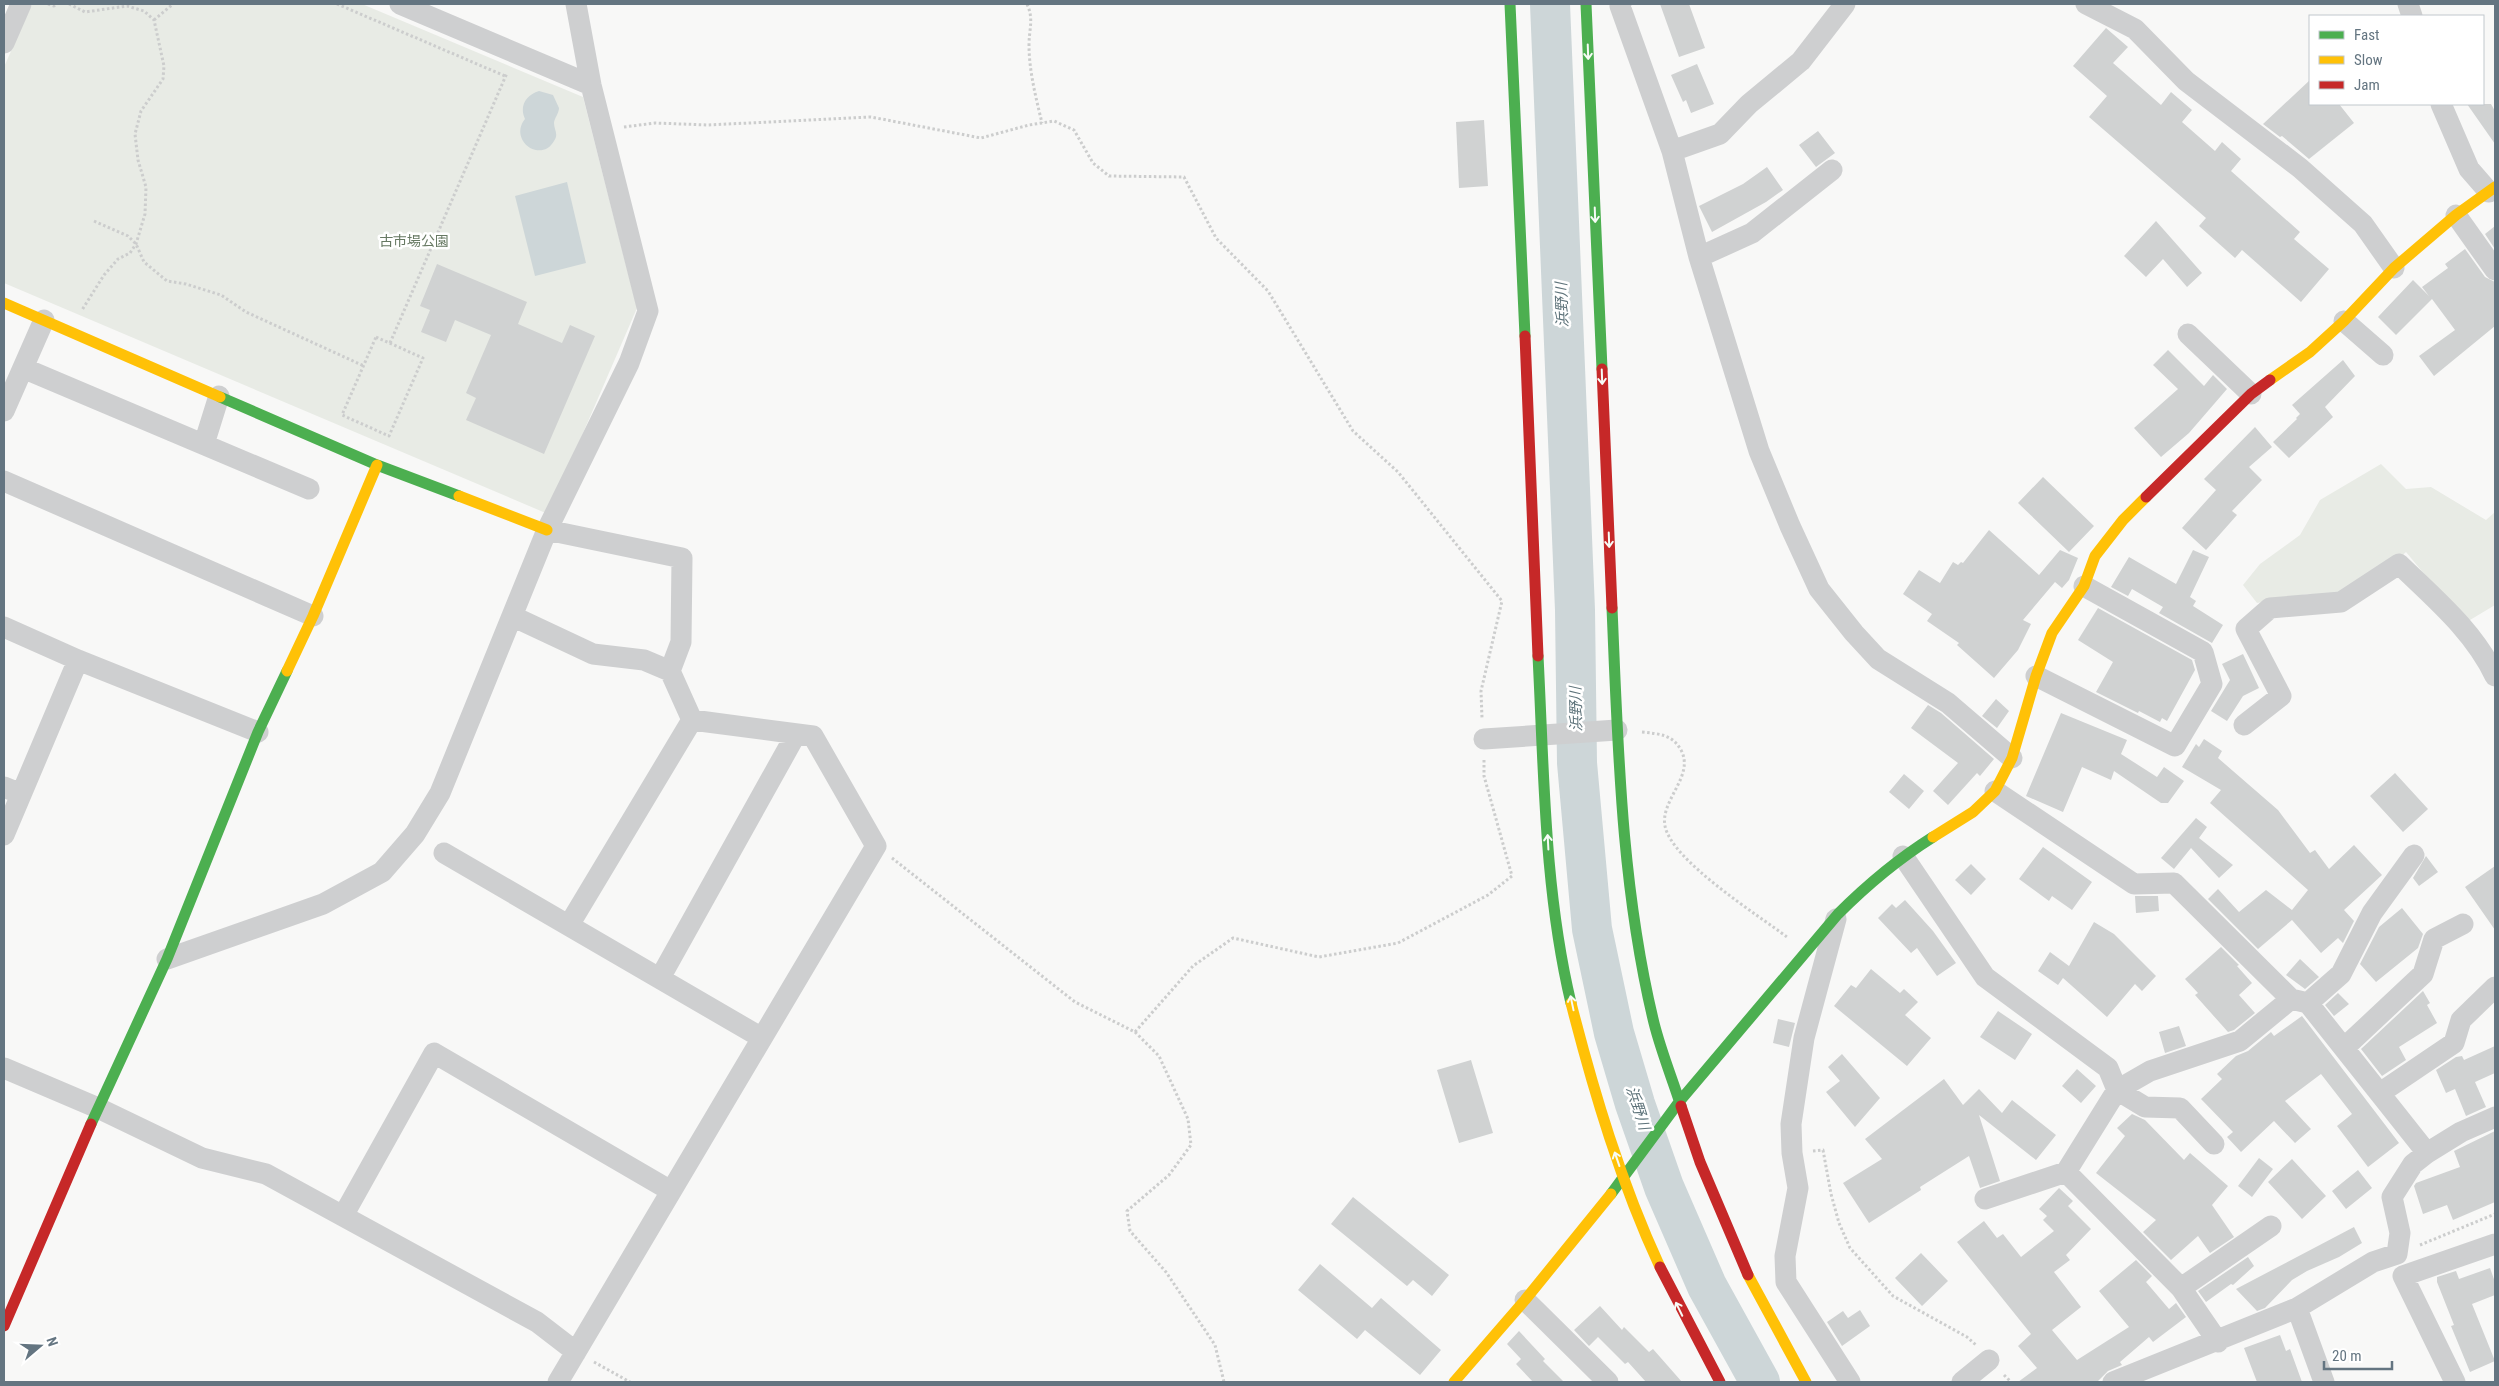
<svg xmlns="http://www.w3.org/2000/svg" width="2499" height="1386" font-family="'Roboto Condensed','Noto Sans JP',sans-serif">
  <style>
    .green { fill: #e8ebe5 }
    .water { fill: #cdd6d8 }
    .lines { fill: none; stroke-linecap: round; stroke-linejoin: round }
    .river { stroke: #cdd6d8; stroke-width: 40 }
    .building { fill: #d0d2d2 }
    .path { stroke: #cccdcd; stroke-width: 3; stroke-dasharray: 2.5 2.5; stroke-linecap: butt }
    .street { stroke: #cecfd0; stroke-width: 21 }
    .fast { stroke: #4caf50; stroke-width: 11 }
    .slow { stroke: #ffc107; stroke-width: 11 }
    .jam { stroke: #c62828; stroke-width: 11 }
    .oneway { stroke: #f6fbf6 }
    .labels { text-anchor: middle; stroke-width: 5; stroke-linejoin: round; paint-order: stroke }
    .park-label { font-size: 14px; fill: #677963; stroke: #fff }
    .water-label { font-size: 15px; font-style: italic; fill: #5f747b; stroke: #fff }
  </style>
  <rect width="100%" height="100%" fill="#f8f8f7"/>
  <path class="green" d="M32 4H362L583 97 637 308 548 514 4 283V67Z
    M2381 464 2406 489 2431 487 2486 520 2495 512V605L2465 623 2406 552 2374 582 2341 594H2308L2257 603 2243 585 2260 564 2300 535 2320 500Z"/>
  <path class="water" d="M539 91 553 95 559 108C559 113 554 119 554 123 554 130 559 134 554 141 541 164 508 140 525 119 519 106 526 95 539 91Z
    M567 182 586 263 535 276 515 196Z"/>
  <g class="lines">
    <path class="river" d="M1550 4 1575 610 1577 763 1592 929 1614 1033 1635 1104 1664 1187 1707 1286 1760 1382"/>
  </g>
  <path class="building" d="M1660 4H1689L1705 48 1679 57Z
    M2106 28 2128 47 2113 63 2161 105 2171 92 2192 110 2182 122 2215 151 2222 142 2241 159 2231 171 2300 232 2294 239 2329 269 2301 302 2242 250 2235 258 2199 226 2206 218 2089 117 2107 96 2073 66Z
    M1697 64 1714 104 1691 113 1686 100 1683 102 1671 75Z
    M2310 80V104H2339L2354 123 2309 159 2282 136 2280 137 2263 124Z
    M2467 104H2491L2495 111V144Z
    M1484 120 1488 186 1459 188 1456 122Z
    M1818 131 1835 153 1816 167 1799 145Z
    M1767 167 1783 190 1766 202 1712 232 1699 206 1743 184Z
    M2156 221 2202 273 2187 287 2163 259 2146 277 2124 256Z
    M2495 226V249L2485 234Z
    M2465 249 2485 277 2495 282V326L2434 376 2419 356 2455 330 2432 299 2396 335 2378 317 2413 280 2429 296 2422 287 2448 268 2445 264Z
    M437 264 527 302 518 324 562 343 570 325 595 336 544 454 466 420 476 398 466 393 491 335 455 320 446 342 421 332 430 310 420 306Z
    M2168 350 2204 386 2213 375 2227 389 2189 433 2161 457 2134 428 2178 389 2153 365Z
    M2343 360 2355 376 2325 407 2333 417 2289 458 2273 442 2297 419 2296 418 2300 414 2292 405Z
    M2255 427 2272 447 2249 467 2262 480 2232 511 2237 515 2206 550 2182 528 2216 490 2204 479Z
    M2043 477 2094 526 2069 552 2018 503Z
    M1989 530 2039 575 2060 550 2078 558 2069 580 2062 588 2055 582 2023 620 2031 624 2018 650 1994 678 1957 645 1959 643 1927 621 1932 614 1903 594 1919 570 1940 583 1953 562 1958 565 1961 562 1963 563Z
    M2193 550 2209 557 2190 597 2196 601 2193 606 2223 625 2212 643 2159 613 2163 607 2132 589 2128 596 2111 587 2129 557 2176 584Z
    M2098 608 2192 660 2195 670 2167 721 2162 718 2160 722 2139 711 2138 713 2096 692 2113 662 2078 640Z
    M2243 654 2259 688 2243 696 2227 721 2211 711 2230 680 2222 664Z
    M1996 699 2009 711 1997 728 1982 716Z
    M1928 705 1941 713 1994 759 1980 776 1977 773 1948 805 1933 791 1958 763 1911 728Z
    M2061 713 2127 740 2121 754 2157 777 2164 767 2184 781 2168 803H2161L2114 771 2111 780 2082 767 2063 812 2026 796Z
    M2204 739 2222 751 2218 758 2278 810 2310 853 2315 850 2329 869 2354 845 2382 875 2344 910 2354 921 2343 943 2338 938 2321 953 2292 920 2258 949 2208 899 2218 889 2239 912 2266 890 2292 910 2308 890 2210 803 2221 790 2182 767 2196 744 2199 747Z
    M2395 773 2428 809 2403 832 2370 796Z
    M1904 774 1924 791 1909 809 1889 792Z
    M2196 818 2207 827 2199 838 2233 865 2219 878 2191 848 2174 869 2161 858Z
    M2043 847 2092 882 2072 910 2052 896 2049 901 2019 879Z
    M2426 856 2438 872 2419 886 2413 878Z
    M1971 864 1986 879 1971 895 1955 880Z
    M2495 866V930L2465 887Z
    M2135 896H2158L2159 911 2136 913Z
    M1905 900 1933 931 1956 963 1937 976 1917 948 1911 953 1878 918 1892 904 1896 908Z
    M2402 908 2423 934 2418 948 2376 982 2360 964 2379 927Z
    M2094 922 2114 934 2156 976 2142 991 2135 984 2107 1017 2063 978 2058 985 2038 971 2050 952 2069 966Z
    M2221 947 2239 965 2237 966 2252 983 2239 995 2255 1013 2234 1030 2228 1032 2195 995 2198 993 2185 979Z
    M2300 959 2319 977 2305 989 2286 975Z
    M1871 969 1900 993 1904 989 1918 1002 1905 1015 1931 1038 1907 1066 1834 1006 1851 985 1856 988Z
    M2423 991 2430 1003 2427 1005 2437 1023 2399 1047 2406 1060 2382 1076 2361 1049Z
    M2338 993 2349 1004 2334 1016 2325 1005Z
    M1998 1011 2032 1034 2015 1060 1980 1037Z
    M2302 1016 2399 1143 2368 1167 2337 1126 2352 1114 2321 1074 2285 1101 2311 1129 2295 1143 2274 1121 2241 1152 2227 1137 2233 1132 2201 1099 2222 1079 2217 1074 2236 1056 2248 1051 2271 1032 2274 1036Z
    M1778 1019 1795 1023 1789 1047 1773 1043Z
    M2179 1026 2186 1046 2165 1053 2159 1032Z
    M2495 1046V1073L2475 1082 2486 1107 2466 1116 2455 1089 2446 1093 2436 1070 2456 1057 2462 1056 2464 1060Z
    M1842 1054 1880 1098 1855 1127 1826 1092 1840 1081 1828 1067Z
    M1471 1060 1493 1133 1459 1143 1437 1070Z
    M2077 1069 2096 1086 2081 1103 2062 1086Z
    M1944 1079 1963 1105 1979 1089 2002 1113 2012 1100 2056 1135 2036 1160 1979 1115 2000 1181 1980 1188 1969 1156 1920 1187 1921 1190 1869 1223 1843 1183 1882 1159 1865 1139Z
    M2132 1114 2145 1120 2184 1160 2190 1153 2228 1186 2212 1205 2234 1237 2210 1253 2198 1236 2171 1260 2143 1232 2156 1220 2096 1173 2125 1136 2117 1128Z
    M2495 1131V1202L2453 1220 2447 1205 2423 1214 2414 1186 2416 1183 2460 1167 2454 1151Z
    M2259 1158 2273 1169 2252 1197 2238 1186Z
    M2292 1159 2326 1196 2302 1219 2268 1182Z
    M2358 1170 2372 1188 2346 1209 2332 1191Z
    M2059 1188 2073 1201 2068 1206 2091 1229 2066 1255 2070 1260 2054 1272 2081 1307 2052 1330 2077 1360 2129 1327 2099 1291 2136 1260 2152 1276 2146 1282 2169 1309 2176 1303 2186 1317 2153 1342 2149 1337 2120 1362 2122 1365 2108 1371 2097 1382H2018L2037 1368 2018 1346 2031 1334 1957 1242 1984 1221 1997 1238 2003 1234 2021 1257 2054 1231 2043 1220 2047 1216 2039 1209Z
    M1353 1197 1449 1275 1432 1296 1413 1280 1407 1286 1331 1224Z
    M2354 1227 2362 1243 2339 1257 2307 1271 2292 1280 2265 1308 2257 1311 2236 1289Z
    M1921 1253 1948 1281 1922 1306 1895 1278Z
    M2248 1257 2254 1266 2233 1285 2231 1284 2206 1302 2198 1291Z
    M1320 1264 1372 1308 1381 1298 1441 1350 1420 1375 1365 1330 1357 1339 1298 1290Z
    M2490 1268 2495 1282V1295L2472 1304 2495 1361 2470 1372 2451 1326 2454 1325 2437 1282V1277L2456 1271 2459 1279Z
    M1600 1306 1622 1330 1624 1327 1649 1352 1653 1349 1682 1382H1646L1628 1362 1625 1364 1598 1337 1589 1346 1574 1330Z
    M1860 1310 1870 1326 1842 1346 1827 1322 1843 1311 1848 1318Z
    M1519 1331 1545 1359 1543 1361 1564 1382H1533L1516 1364 1521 1359 1507 1344Z
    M2280 1335 2286 1351 2290 1349 2302 1382H2257L2244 1348Z"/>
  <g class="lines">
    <path class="path" d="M48 4 54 6 56 4
      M69 4 85 12 127 6 144 11 154 20 164 66 163 79 141 111 135 134 138 160 146 187 145 214 136 244 130 253 118 259 104 275 82 310
      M337 4 505 76
      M1027 4C1034 19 1029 29 1029 45 1029 71 1036 98 1042 123
      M154 20 173 4
      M624 127 655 123 708 125 871 117 981 138 1029 125 1054 121 1074 130 1093 163 1109 176 1184 177 1216 238 1268 291 1353 431 1398 472 1502 601 1481 691 1482 718
      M94 221 128 236 136 244 144 262 167 281 186 284 221 295 246 312 364 366
      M376 337 423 358 389 436 342 415Z
      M390 343 507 73
      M1642 732C1659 734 1672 734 1681 750 1695 776 1660 800 1665 826 1672 861 1758 915 1787 937
      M892 858 1075 1002 1135 1032 1193 966 1233 938 1319 957 1398 943 1488 895 1512 876 1484 776V760
      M1135 1032 1159 1056 1188 1119 1191 1145 1169 1175 1127 1211 1130 1231 1166 1272 1215 1345 1224 1382
      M1813 1151 1823 1150 1831 1194 1839 1223 1850 1248 1893 1296 1967 1337 1976 1345
      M2420 1245 2495 1214
      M594 1362 630 1382
      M2004 1375 2011 1382"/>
    <path class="street" d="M400 4 591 85
      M1621 4 1620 6 1672 151 1699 257 1759 451 1790 526 1819 589 1854 633 1878 659 1948 703 2012 758
      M2086 4 2135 29 2186 81 2300 168 2363 224 2394 268
      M2408 4 2412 16
      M4 43 21 4
      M2441 104 2469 169 2489 192
      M1672 151 1720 134 1749 104 1801 61 1845 4
      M2456 215 2495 270
      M1699 257 1752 233 1832 170
      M2344 321 2383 355
      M2188 334 2251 394
      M23 368 309 489
      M4 411 44 320
      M204 444 219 396
      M4 481 313 616
      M547 530 682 558 681 642 670 671 692 720
      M512 616 593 654 644 660 670 671
      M4 627 78 660 258 732
      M2036 676 2175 746 2212 684 2203 652 2084 586
      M2244 725 2281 696 2246 629 2270 608 2341 602 2399 564C2434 598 2474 631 2495 676
      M1484 739 1617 730
      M4 787 21 794
      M1995 791 2134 884 2174 883 2291 999 2308 1003 2341 974 2372 913 2414 855
      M4 835 78 660
      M444 853 762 1038
      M1903 856 1985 977 2108 1068 2117 1090 2150 1071 2240 1041 2291 999
      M1836 919 1804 1038 1791 1124 1792 1153 1798 1188 1785 1256 1786 1282 1850 1382
      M569 925 692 720
      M167 959 323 904 382 872 415 834 440 793 547 530 629 363 648 311 591 85 576 4
      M660 978 796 734
      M2308 1003 2427 1153
      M2344 1048 2423 974 2434 939 2463 924
      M4 1068 98 1108 202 1158 266 1174 537 1322 576 1352
      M2380 1093 2454 1043 2461 1020 2495 987
      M2066 1172 2181 1288 2218 1342
      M1985 1199 2066 1172 2117 1090 2145 1107 2180 1108 2214 1144
      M343 1216 434 1053 671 1191
      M2181 1288 2271 1226
      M1525 1300 1608 1382
      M2297 1308 2324 1382
      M558 1382 876 846 813 736 692 720
      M1962 1382 1989 1360
      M2113 1382 2297 1308 2373 1262 2397 1254 2400 1233 2392 1197 2413 1164 2427 1153 2461 1132 2495 1117
      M2455 1382 2403 1276 2495 1244"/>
    <path class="fast" d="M1510 4 1525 336
      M1586 4 1602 369
      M220 397 377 465 459 496
      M1612 608C1618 747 1621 887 1654 1023 1661 1051 1672 1078 1681 1106
      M1538 656C1544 771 1544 890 1571 1003
      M91 1124 167 959 258 732 287 671
      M1611 1194 1679 1102 1838 914C1867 885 1898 859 1933 837"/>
    <path class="slow" d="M4 303 220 397
      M2270 380 2310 352 2344 321 2394 268 2456 215 2495 187
      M459 496 547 530
      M287 671 313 616 377 465
      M1933 837 1973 812 1995 791 2012 758 2036 676 2052 633 2084 586 2095 556 2123 520 2146 497
      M1571 1003C1594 1093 1621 1183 1660 1267
      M1748 1275 1806 1382
      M1454 1382 1525 1300 1611 1194"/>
    <path class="jam" d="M1525 336 1538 656
      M1602 369 1612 608
      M2146 497 2251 394 2270 380
      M1681 1106 1700 1162 1748 1275
      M1660 1267 1720 1382
      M4 1326 91 1124"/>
  </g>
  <defs><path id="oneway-shaft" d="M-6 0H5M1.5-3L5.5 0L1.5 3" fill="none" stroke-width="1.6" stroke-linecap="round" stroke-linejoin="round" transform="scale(1.25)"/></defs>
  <g class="oneway">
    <use href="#oneway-shaft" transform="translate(1588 52) rotate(88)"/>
    <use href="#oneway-shaft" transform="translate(1595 215) rotate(88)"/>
    <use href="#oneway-shaft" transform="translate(1602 377) rotate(88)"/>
    <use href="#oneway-shaft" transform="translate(1609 540) rotate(88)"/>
    <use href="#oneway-shaft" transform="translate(1548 842) rotate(-93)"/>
    <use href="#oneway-shaft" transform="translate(1572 1003) rotate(-102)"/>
    <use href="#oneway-shaft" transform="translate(1617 1159) rotate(-109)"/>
    <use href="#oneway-shaft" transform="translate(1679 1309) rotate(-116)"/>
  </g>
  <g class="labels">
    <g class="park-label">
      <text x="414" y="246">古市場公園</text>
    </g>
    <g class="water-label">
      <text transform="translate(1562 305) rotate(-92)" y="5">浜野川</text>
      <text transform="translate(1576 709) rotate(-91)" y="5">浜野川</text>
      <text transform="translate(1638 1108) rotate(72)" y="5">浜野川</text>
    </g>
  </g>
  <rect width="2499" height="1386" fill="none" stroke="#647581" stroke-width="10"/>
  <rect x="2309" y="15" width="175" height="90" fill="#ffffff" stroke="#c1c8cd"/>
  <rect x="2319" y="31" width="25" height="8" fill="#4caf50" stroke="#c1c8cd"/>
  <text x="2354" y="40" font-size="15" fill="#647581">Fast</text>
  <rect x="2319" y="56" width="25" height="8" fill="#ffc107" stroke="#c1c8cd"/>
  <text x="2354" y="65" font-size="15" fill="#647581">Slow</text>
  <rect x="2319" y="81" width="25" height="8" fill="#c62828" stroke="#c1c8cd"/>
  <text x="2354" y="90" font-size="15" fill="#647581">Jam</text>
  <g transform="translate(40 1346) rotate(71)" stroke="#ffffff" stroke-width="4" paint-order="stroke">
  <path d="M0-4L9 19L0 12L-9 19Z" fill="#647581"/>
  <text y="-8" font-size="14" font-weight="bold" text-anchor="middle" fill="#647581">N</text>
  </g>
  <path d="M2324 1361v8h68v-8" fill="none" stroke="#647581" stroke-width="2.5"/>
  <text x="2332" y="1361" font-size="15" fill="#647581" stroke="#ffffff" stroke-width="4" paint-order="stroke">20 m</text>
</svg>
